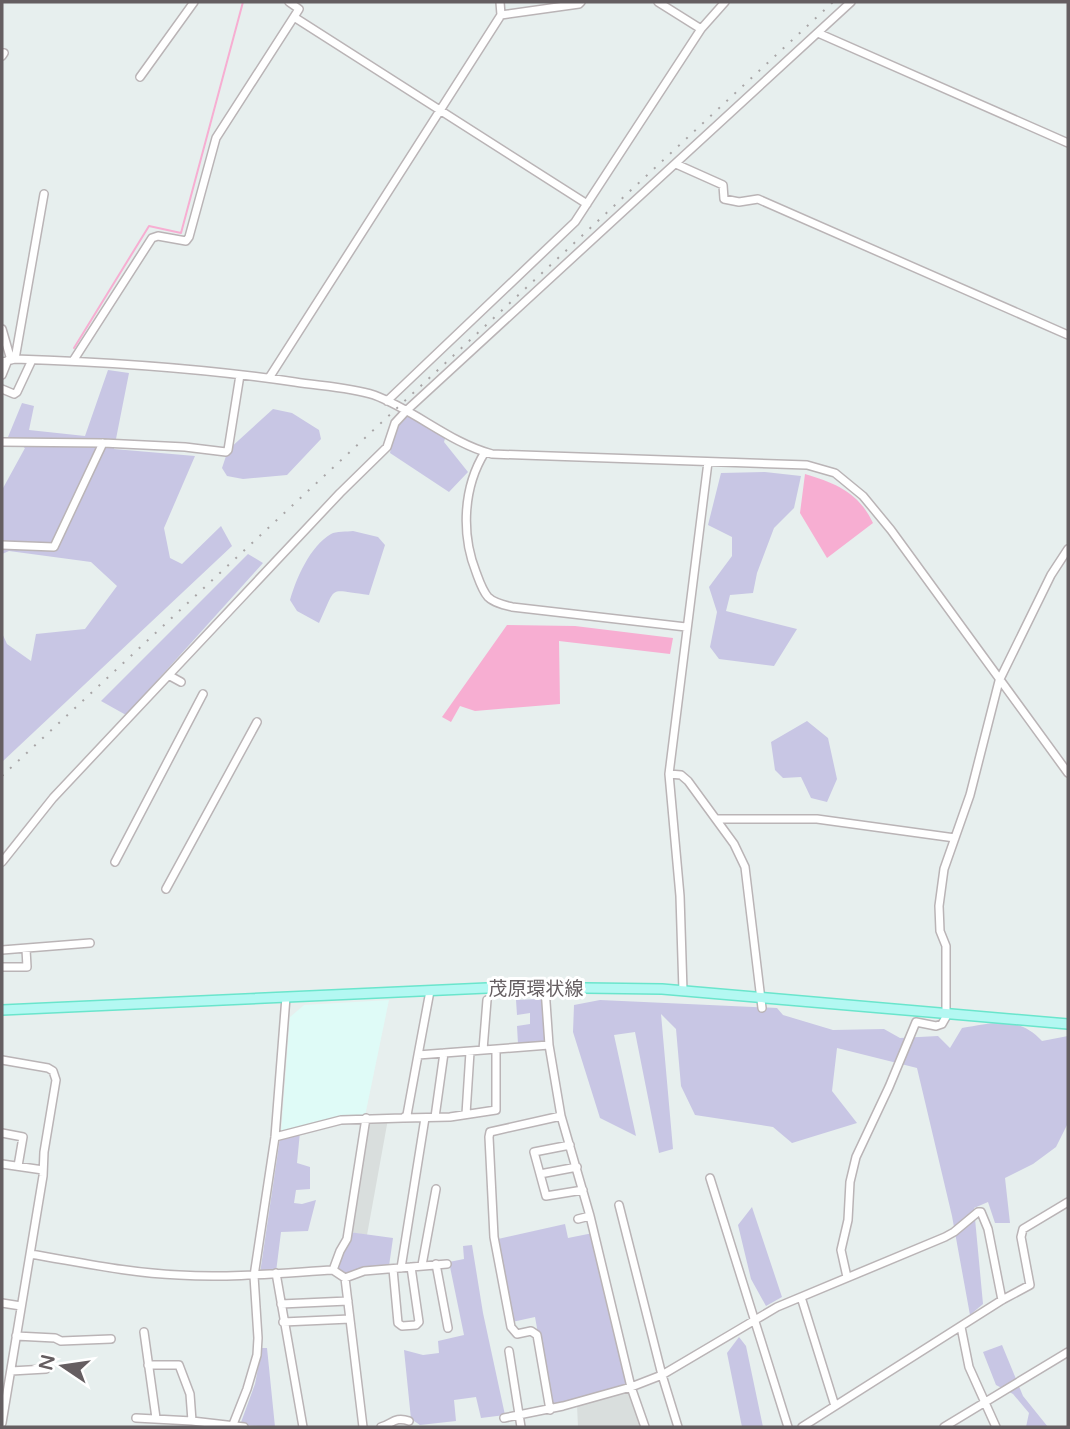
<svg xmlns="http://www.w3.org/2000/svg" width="1070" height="1429" font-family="'Varela Round','Noto Sans JP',sans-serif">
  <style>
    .commercial { fill: #dffbf7 }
    .industrial { fill: #d9dedd }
    .green { fill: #c8c6e4 }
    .water { fill: #f7aed2 }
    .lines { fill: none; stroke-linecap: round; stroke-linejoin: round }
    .stream { stroke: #f7aed2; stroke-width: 2 }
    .minor-casing { stroke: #bab4b6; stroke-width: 10 }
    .major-casing { stroke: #6ae5cc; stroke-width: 12 }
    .minor { stroke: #fff; stroke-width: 7 }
    .major { stroke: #b3f8f2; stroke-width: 9 }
    .rail { stroke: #a8a5a6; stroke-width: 2; stroke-dasharray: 2 9; stroke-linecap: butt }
    .labels { text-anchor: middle; stroke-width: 6; stroke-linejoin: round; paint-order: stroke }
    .street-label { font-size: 19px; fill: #655e61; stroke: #fff }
  </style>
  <rect width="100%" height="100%" fill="#e7efee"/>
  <path class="commercial" d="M389 1000 365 1116 281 1134 290 1017 304 1005Z"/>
  <path class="industrial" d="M367 1119H388L367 1235 349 1232Z
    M630 1389 642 1427H578L577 1405Z"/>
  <path class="green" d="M108 370 129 373 114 449 195 456 164 528 170 558 182 564 221 526 232 546 2 762V633L7 644 31 661 36 634 85 629 117 586 91 562 9 551 2 554V490L25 448 8 437 22 403 34 406 29 430 85 436Z
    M273 409 292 413 319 430 321 439 287 475 243 479 227 476 222 468 228 450Z
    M408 415 446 435 444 442 468 472 449 492 390 453 394 433 403 416Z
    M765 472 801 476 794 508 774 528 757 573 753 593 730 595 726 611 797 629 774 666 719 659 710 647 717 612 709 587 732 556V537L708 525 721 473Z
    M353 531 378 537 385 545 369 595C326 590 338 584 319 623L297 611 290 600C296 579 310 546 331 534 336 531 347 532 353 531Z
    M248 554 263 563 126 715 101 701Z
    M807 721 828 738 837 779 827 802 811 798 801 777 783 778 775 770 771 742Z
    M540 999 543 1002 548 1042 518 1044 517 1026 530 1024V1013L517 1015 516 1000Z
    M600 1000 777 1008 783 1015 833 1030 884 1029 900 1038 938 1036 950 1048 962 1028C994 1023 1018 1015 1042 1041L1068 1036V1123L1056 1147 1033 1164 1005 1178 1010 1223H995L988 1202 974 1208 983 1304 970 1315 952 1216 917 1068 837 1048 832 1091 857 1123 792 1143 773 1127 695 1115 681 1086 676 1029 661 1014 673 1149 659 1153 635 1032 614 1035 636 1136 600 1118 573 1032 574 1005Z
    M300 1132 297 1163 310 1167V1189L296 1190 294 1203 302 1204 316 1200 308 1231 281 1232 276 1272 260 1273 280 1138Z
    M752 1207 782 1297 766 1306 751 1279 738 1225Z
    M565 1224 568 1238 593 1233 629 1385 551 1406 535 1317 512 1322 498 1239Z
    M349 1232 393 1238 389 1266 357 1270 344 1276 336 1270Z
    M472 1245 483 1313 505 1415 481 1418 476 1397 454 1400 456 1421 420 1425 411 1419 404 1350 423 1355 439 1353 438 1341 464 1335 449 1262 464 1259 463 1246Z
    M739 1337 746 1346 763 1427H742L727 1353Z
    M1002 1345 1023 1396 1048 1427H1026L1029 1413 1013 1394 996 1385 983 1352Z
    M262 1348H267L275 1427 240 1425 255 1384Z"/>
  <path class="water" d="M805 474C836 483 859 493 873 523L827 558 800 513Z
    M507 625 575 626 673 638 670 654 559 641 560 704 475 711 460 706 451 722 442 717Z"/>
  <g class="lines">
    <path class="stream" d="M74 348 149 226 181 233 243 2"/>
    <g class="minor-casing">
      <path id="minor" d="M500 2 501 15
        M658 2 701 29
        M294 17 587 204
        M818 33 1068 143
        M2 56 4 53
        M140 77 194 2
        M676 164 723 185 724 199 739 202 758 199 1068 335
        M2 329 11 360
        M15 359 44 194
        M73 361 152 238 158 236 186 241 189 237 216 138 299 9 289 2
        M2 362 15 359C108 362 202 368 295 382 320 386 349 387 374 395 415 410 450 443 492 454L807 465 835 473 863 496 891 530 1068 773
        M2 375 8 360
        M269 378 501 15 579 4 581 2
        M2 389 14 394 17 392 32 360
        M387 401 575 222 701 29 725 2
        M2 442 103 443 185 447 226 452 228 450 240 375
        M485 452C463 487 461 534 476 572 479 580 482 590 488 597 494 603 504 605 512 607L686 627
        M2 545 54 547 103 443
        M170 676 181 682
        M669 774 681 775 688 781 734 844 745 867 762 1008
        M718 819H817L955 838
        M2 862 53 798 340 493 387 447 395 423 407 410 851 2
        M115 862 203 694
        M166 889 257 722
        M2 950 90 943
        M2 967H27L26 949
        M545 988 549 1045 561 1116 590 1216 631 1387 645 1427
        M683 991 680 896 669 774 708 462
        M483 1050 487 1000
        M418 1055 430 991
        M2 1060 48 1068 53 1071 56 1080 44 1152 43 1176 2 1423
        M466 1114 470 1052
        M435 1117 444 1053
        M404 1118 450 1117 496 1110V1050
        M2 1133 23 1137 18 1166
        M275 1137 341 1120 403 1118 407 1115 418 1055 549 1045
        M570 1145 534 1152 546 1196 583 1190
        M2 1164 43 1170
        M540 1174 577 1167
        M710 1178 788 1427
        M619 1205 662 1375 678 1427
        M578 1219 590 1216
        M30 1254C79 1262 129 1273 179 1275 231 1278 282 1273 333 1270L345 1278 363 1427
        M436 1264 448 1328
        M422 1265 436 1189
        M401 1268 425 1118
        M393 1269 398 1323 402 1326 416 1325 419 1322 411 1267
        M333 1270 340 1251 347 1239 366 1118
        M276 1273 303 1427
        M847 1277 841 1250 848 1220 850 1182 856 1157 889 1087 916 1022 936 1026 942 1024 946 1017V946L940 931 939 906 944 869 970 795 999 681 1051 575 1068 549
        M345 1278 364 1271 447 1264
        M801 1297 835 1406
        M2 1303 21 1306
        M281 1304 348 1301
        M283 1322 350 1319
        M961 1327 969 1367 996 1427
        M144 1332 156 1418
        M16 1336 55 1338 61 1341 111 1339
        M509 1351 521 1427
        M148 1365H179L190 1394 192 1421
        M11 1371 46 1369
        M550 1410 537 1335 531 1331 517 1334 511 1327 494 1237 489 1137 490 1132 561 1116
        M136 1418 192 1421 244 1427
        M504 1418 563 1406 631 1387 662 1375 777 1307 945 1237 954 1232 978 1212H981L988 1229 1002 1300
        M232 1427 247 1389 257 1355 258 1338 254 1276 275 1137 286 997
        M381 1427C392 1424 395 1416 409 1421
        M802 1427 1002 1300 1030 1285 1021 1237 1023 1229 1068 1202
        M944 1427 1068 1352"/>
    </g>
    <g class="major-casing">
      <path id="major" d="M2 1010 509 987 662 989 1068 1024"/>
    </g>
    <use href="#minor" class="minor"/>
    <use href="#major" class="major"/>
    <path class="rail" d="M2 776 833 2"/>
  </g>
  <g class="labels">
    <g class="street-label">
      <text x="536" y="995">茂原環状線</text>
    </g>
  </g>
  <rect width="1070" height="1429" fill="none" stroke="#655e61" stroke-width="7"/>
  <g transform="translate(63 1366) rotate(283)" stroke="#ffffff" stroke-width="5" paint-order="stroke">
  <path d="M0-5L12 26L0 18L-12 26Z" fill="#655e61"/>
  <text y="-10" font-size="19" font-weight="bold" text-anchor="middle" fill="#655e61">N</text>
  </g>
</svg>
